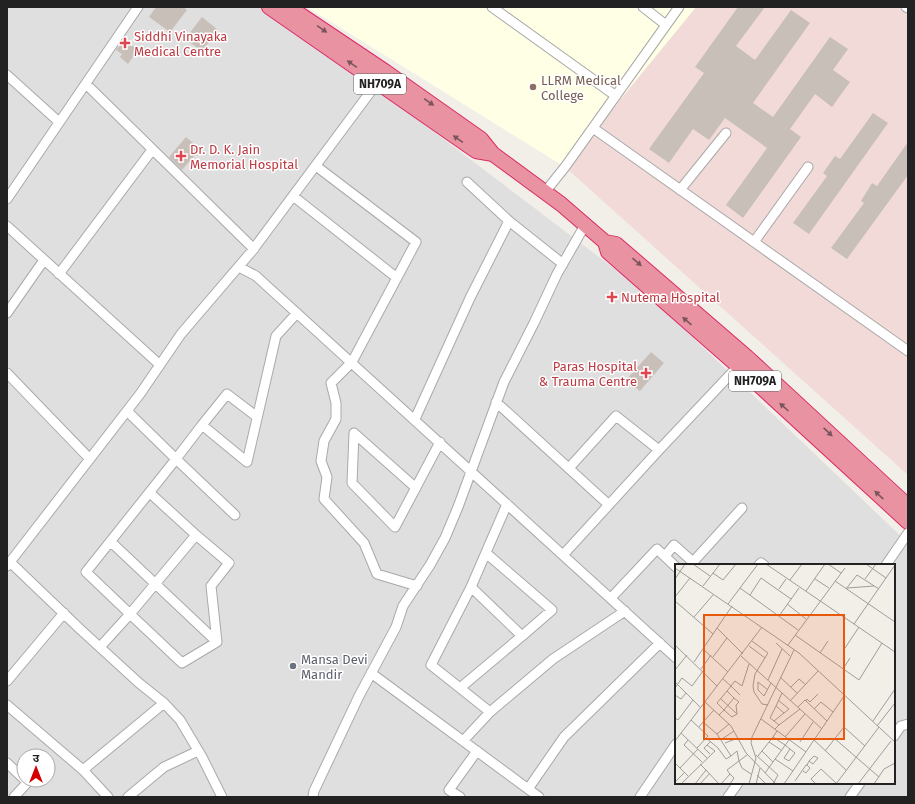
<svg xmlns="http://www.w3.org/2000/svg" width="915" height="804" font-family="'Fira Sans','Noto Sans Devanagari',sans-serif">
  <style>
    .residential { fill: #e0dfdf; fill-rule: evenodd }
    .commercial { fill: #f2dad9 }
    .education { fill: #ffffe5 }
    .building { fill: #c7bfb8 }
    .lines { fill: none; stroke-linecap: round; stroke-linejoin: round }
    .minor-casing { stroke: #a9a9a9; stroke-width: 11 }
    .highway-casing { stroke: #dc2a67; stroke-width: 16 }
    .minor { stroke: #fff; stroke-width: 9 }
    .highway { stroke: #e892a2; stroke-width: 14 }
    .oneway { fill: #7b545c }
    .health-dot { fill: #e0444e; stroke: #fff; stroke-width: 1.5 }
    .education-dot { fill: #8d6e63; stroke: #fff; stroke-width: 1.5 }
    .worship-dot { fill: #6b7280; stroke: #fff; stroke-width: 1.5 }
    .labels { text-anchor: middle; stroke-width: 3; stroke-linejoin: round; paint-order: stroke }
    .shield { fill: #fff; stroke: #646464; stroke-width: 1 }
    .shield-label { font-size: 12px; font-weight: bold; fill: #222 }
    .health-label { font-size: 13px; fill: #be3a42; stroke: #fff; text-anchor: start }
    .education-label { font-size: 13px; fill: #785e54; stroke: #fff; text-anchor: start }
    .worship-label { font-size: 13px; fill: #5b616d; stroke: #fff; text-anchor: start }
    .inset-road { fill: none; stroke: #9f9d99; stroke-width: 1 }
    .view { fill: #e8590c; fill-opacity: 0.15; stroke: #e8590c; stroke-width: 2 }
    .inset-edge { fill: none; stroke: #222; stroke-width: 2 }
  </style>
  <rect width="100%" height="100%" fill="#f2efe9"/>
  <path class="residential" d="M7 7H267L283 17 645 292 908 543V797H7ZM676 565H894V783H676ZM24 756H48V780H24Z"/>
  <path class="commercial" d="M696 7H898L908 14V475L565 167Z"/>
  <path class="education" d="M307 7H696L565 167Z"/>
  <path class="building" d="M156 7H183L187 10 170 32 149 17Z
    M738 7H765L736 46 755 60 791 10 810 23 753 103 773 117 830 37 848 49 833 70 850 82 832 107 815 94 790 129 801 137 743 218 726 205 767 148 725 118 709 140 693 129 669 163 649 149 704 73 695 67Z
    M202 17 218 30 202 51 185 39Z
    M124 40 138 50 128 64 120 57 122 54 116 50Z
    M873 113 888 123 809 234 793 223 827 176 823 173 835 156 840 159Z
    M186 137 200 149 182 170 169 157Z
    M908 142V175L847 259 831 248 864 203 861 201 872 183 877 186Z
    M651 352 664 363 640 391 626 380Z"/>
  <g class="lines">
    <g class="minor-casing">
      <path id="minor" d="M492 7 616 96
        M643 7 666 25
        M906 7 908 8
        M7 75 59 122
        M86 84 254 249
        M593 128 908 351
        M316 166 416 242 352 362 331 383 336 403V419L324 441 321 461 327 477 324 499 364 543 377 574 417 586
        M467 182 509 221 563 264
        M680 190 726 133
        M545 192 565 167 679 7
        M293 196 397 278
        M7 199 138 7
        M7 226 160 365
        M754 242 808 167
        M239 267 256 276 676 658
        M59 274 152 150
        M7 313 44 260
        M7 373 90 459
        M496 402 609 505
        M127 411 176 459 202 425 247 462 276 336 297 313
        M415 419 470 298 509 221
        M202 425 227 394 257 417
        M569 468 616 416 659 450
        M416 488 354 433 352 483 395 527 440 442
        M150 493 196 535 130 614 86 572 176 459 235 515
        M111 542 217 642
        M486 553 552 610 522 636 471 587 507 504
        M563 555 659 450 742 362
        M665 556 674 545 693 562 742 508
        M10 562 81 630 139 683 164 703 180 720 202 757 222 797
        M759 565 761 563 764 565
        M886 565 908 533
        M7 566 140 394 181 334 252 251 380 79
        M471 587 431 665 460 688 522 636
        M611 598 657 549 676 567
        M100 647 130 614 182 663 217 642 211 586 229 563 196 535
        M371 673 539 797
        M7 681 64 613
        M460 688 490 712 463 741
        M7 705 83 770 164 703
        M490 712 553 659 625 611
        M894 736 901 726 908 724
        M7 763 24 779
        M83 770 108 797
        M528 789 564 737 660 643
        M14 797 26 784 27 781 26 780
        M128 797 164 767 198 751
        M313 797 314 791 359 696 396 627 403 606 430 565 445 538 458 507 504 382 534 323 557 274 585 225
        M460 797 449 790 477 751
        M640 797 676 744
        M728 797 738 783
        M850 797 860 783"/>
    </g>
    <g class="highway-casing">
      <path id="highway" d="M269 7 476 151 493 154
        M289 7 386 72 481 139 493 154 561 204 605 242 616 244 747 357 908 506
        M605 242 608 252 738 366 908 522"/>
    </g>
    <use href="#minor" class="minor"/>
    <use href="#highway" class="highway"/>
  </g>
  <defs><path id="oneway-solid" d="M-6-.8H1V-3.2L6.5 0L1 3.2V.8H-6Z"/></defs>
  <g class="oneway">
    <use href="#oneway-solid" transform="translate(322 29) rotate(34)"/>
    <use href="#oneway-solid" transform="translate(352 64) rotate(-145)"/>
    <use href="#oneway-solid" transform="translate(429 102) rotate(35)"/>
    <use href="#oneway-solid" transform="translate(458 139) rotate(-145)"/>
    <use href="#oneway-solid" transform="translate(637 262) rotate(41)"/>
    <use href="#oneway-solid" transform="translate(687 321) rotate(-139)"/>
    <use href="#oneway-solid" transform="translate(784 407) rotate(-138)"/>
    <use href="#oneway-solid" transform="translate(828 432) rotate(43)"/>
    <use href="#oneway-solid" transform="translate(879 495) rotate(-137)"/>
  </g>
  <g class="health-dot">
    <path d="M123 37h4v4h4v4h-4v4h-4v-4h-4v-4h4z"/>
    <path d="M179 150h4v4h4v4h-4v4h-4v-4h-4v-4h4z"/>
    <path d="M610 291h4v4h4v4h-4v4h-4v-4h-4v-4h4z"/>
    <path d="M644 367h4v4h4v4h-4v4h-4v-4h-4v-4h4z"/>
  </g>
  <circle class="education-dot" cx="533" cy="87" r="4"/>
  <circle class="worship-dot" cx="293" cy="666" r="4"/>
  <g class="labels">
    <g class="shield">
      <rect x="354" y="74" width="52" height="20" rx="3"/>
      <rect x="729" y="371" width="52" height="20" rx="3"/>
    </g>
    <g class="shield-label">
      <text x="380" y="88">NH709A</text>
      <text x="755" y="385">NH709A</text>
    </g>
    <g class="health-label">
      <text x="134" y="41">Siddhi Vinayaka<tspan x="134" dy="15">Medical Centre</tspan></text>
      <text x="190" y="154">Dr. D. K. Jain<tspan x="190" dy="15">Memorial Hospital</tspan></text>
      <text x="621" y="302">Nutema Hospital</text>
      <text x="637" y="371" text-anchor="end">Paras Hospital<tspan x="637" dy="15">&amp; Trauma Centre</tspan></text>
    </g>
    <g class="education-label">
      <text x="541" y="85">LLRM Medical<tspan x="541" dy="15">College</tspan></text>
    </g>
    <g class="worship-label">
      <text x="301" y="664">Mansa Devi<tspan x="301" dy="15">Mandir</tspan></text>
    </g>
  </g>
  <g transform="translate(675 564)">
    <rect width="220" height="220" fill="#f2efe9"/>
    <path class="inset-road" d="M18 0 35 12M91 0 220 88M153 0 166 9M191 0 211 14M0 4 124 89 220 178M38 9 48 16 61 0M0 15 10 0M140 15 154 24M190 15 201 0M115 16 127 0M160 17 220 58M28 22 45 0M65 24 123 66M172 24 199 22M104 25 111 15M171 25 182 11 204 25M131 27 150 0M75 31 86 14 116 35M0 33 15 14M0 37 38 70M53 40 83 0M112 40 131 55M104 52 124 24M19 53 38 31M179 60 220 1M42 64 68 90M120 71 184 116 207 79M77 77 93 89 80 110 78 122 79 128 87 140 93 141M101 79 115 92M0 81 42 122M113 81 170 4M74 82 90 94M170 84 184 63M28 85 53 108M145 89 153 77M66 92 147 165M38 93 52 74M19 98 57 42M26 105 36 91M168 105 175 94M0 106 12 91M105 113 122 129M48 115 56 122 60 117 67 122 74 100M93 116 107 85M0 118 26 144M116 123 124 115 130 120M0 124 7 114 17 122 28 107M93 126 83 118V126L89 132 96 119M52 127 59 134 49 146 42 139 52 127 56 122 65 131M0 131 6 135 11 129M46 135 62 150M103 136 114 145 109 149 101 142 107 129M115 137 143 107M131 137 132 135 135 138 143 130M30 138 56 162 71 189 101 220M101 142 95 154 99 157 109 149M123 143 130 136 152 157M139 145 146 138 158 148M44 151 49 146 57 153 62 150 61 141 64 138 59 134M0 154 3 156 18 136M86 155 131 188M16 156 33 172 22 184M99 157 104 161 100 165M198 157 220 125M28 158 39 146M104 161 125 145M202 162 220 139M24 163 28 158 42 170 54 160M102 167 98 173 110 181 120 189 114 197 109 194 115 185M6 169 32 194M42 170 56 192 62 187 64 197 72 191M110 173 130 150M31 174 43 184 51 195 56 192M159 174 204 213M47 175 59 167M13 176 9 181 27 198M139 176 171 206M0 177 87 63M94 178 106 186M125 178 138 158M50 179 63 174M32 181 29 184 35 190M87 187 98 198M150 187 169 163 190 182M81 191 103 211 98 220M83 192 98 173M100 195 118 207M0 199 13 212M5 204 23 185M31 206 44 220M128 207 131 209 135 204 132 201M90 209 114 176M82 211 91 220M120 217 131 201H132L134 197 139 192 143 194 138 200 134 197M0 218 10 208M6 220 40 187 32 181 36 177M20 220 31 206 25 200M25 220 35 209M46 220 55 210 52 206 64 197 67 204 76 210M55 220 59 214 55 210M74 220 81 194 76 179 77 173 119 86M81 220 85 204M109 220 169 132M141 220 136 215 146 205 161 219M161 220 204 163M183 220 216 177M199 220 209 205 220 199"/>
    <path class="view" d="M29 51H169V175H29Z"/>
    <rect width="220" height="220" class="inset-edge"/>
  </g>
  <rect width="915" height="804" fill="none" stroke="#222222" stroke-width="16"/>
  <g transform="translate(36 768)"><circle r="19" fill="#ffffff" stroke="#a7a7a7"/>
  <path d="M0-3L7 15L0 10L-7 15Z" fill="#d40000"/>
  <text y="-6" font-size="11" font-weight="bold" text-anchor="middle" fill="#222222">उ</text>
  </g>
</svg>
